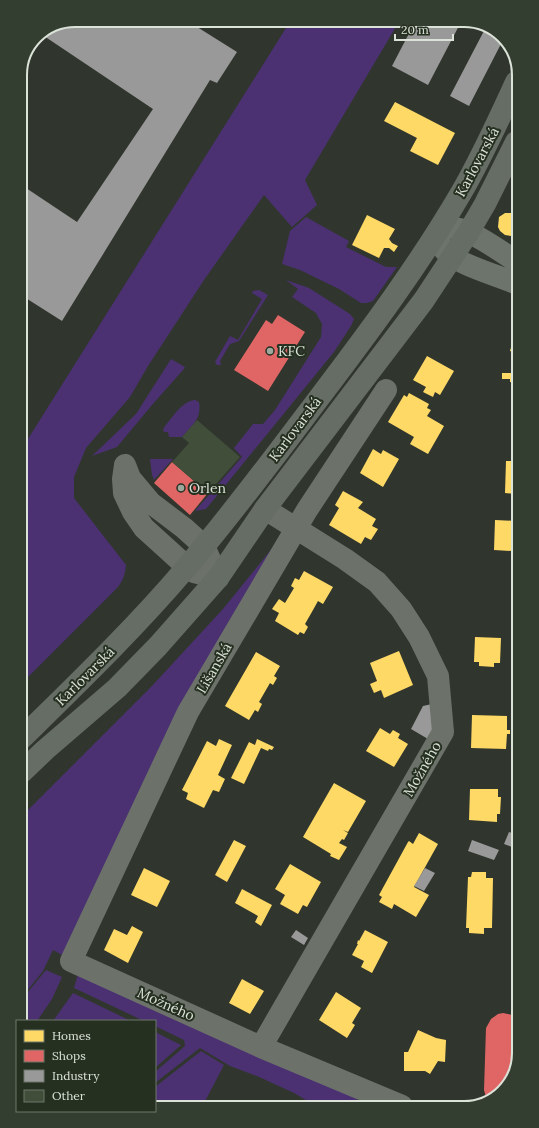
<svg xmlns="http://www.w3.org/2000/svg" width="539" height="1128" font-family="Lora,serif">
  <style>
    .green { fill: #4b3171 }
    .homes { fill: #ffd966 }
    .shops { fill: #e06666 }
    .industry { fill: #999 }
    .building { fill: #404e3a }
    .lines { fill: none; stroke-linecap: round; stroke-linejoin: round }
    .street { stroke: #6c726a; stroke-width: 22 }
    .secondary { stroke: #6d746b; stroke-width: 22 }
    .primary { stroke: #666d64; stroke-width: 22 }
    .poi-dot { fill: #9fa69c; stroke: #253021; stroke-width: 1.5 }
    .labels { text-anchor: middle; stroke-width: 4; stroke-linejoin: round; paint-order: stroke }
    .street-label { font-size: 14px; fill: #dbe2d8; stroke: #253021 }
    .poi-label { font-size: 14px; fill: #dbe2d8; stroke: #253021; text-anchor: start }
    .rim { fill: none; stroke: #dbe2d8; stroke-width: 2 }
  </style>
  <rect width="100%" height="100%" fill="#30362e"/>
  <path class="green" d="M291 20H400L305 180 317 205 292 227 264 195 204 280 148 366 130 397 86 448 74 477V498L126 565C125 575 123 581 117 588L22 683 21 450Z
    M306 217 349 241 346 247 386 267H397L373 301 367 303H361L339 289 300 270 282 264 290 231Z
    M286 280 309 288 350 314 354 319 351 326 334 352 206 509 195 511 242 457 234 448 253 424H263L275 410 321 337 322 324 316 313 292 297 298 289Z
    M259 290 268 295 239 341 230 344 220 361 221 365H217L215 362 230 336 238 340 262 299 252 293 253 291Z
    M171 359 185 367 183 370 152 405 117 447 92 456 136 414Z
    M195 400 199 402C202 419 192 426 182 437H169L168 432H164L163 430 165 426C173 417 182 401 195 400Z
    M150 459H173L154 480 152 475Z
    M282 536 64 956 53 950 43 971 23 996 22 816 151 687 223 609Z
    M46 970 62 977 52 999 37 1021H23V998Z
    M79 971 359 1096 353 1106H316L294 1093 257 1076 230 1066 200 1048 155 1083V1072L185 1046 184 1040 155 1026V1021H144L74 988Z
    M73 993 131 1021H53Z
    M155 1032 181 1045 155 1068Z
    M201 1051 224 1065 202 1107H155V1087Z"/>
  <path class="homes" d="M395 102 455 133 438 165 410 151 417 138 384 121Z
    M516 209V234L511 236 505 235 500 231 498 227 499 217 505 213H514Z
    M367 215 395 229 389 239 392 243 398 246 394 252 389 248H384L379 258 352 245Z
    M516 330H517V353L510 351Z
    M427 356 454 371 440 395 435 392 433 397 423 392 426 387 413 380Z
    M502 373H517V383L510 382V379H502Z
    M409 393 429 404 427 408 431 410 427 416 444 426 428 454 410 444 414 437 388 422 404 395 407 397Z
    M373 449 381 454 383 450 399 459 383 487 360 473Z
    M506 461H517V494L505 493Z
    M343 491 363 502 358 508 376 519 372 526 378 529 371 540 365 537 361 544 329 525 339 508 335 505Z
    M495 520 517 521V556H512V551L494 550Z
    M304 571 333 587 323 604 318 601 313 610 305 624 308 627 304 634 300 632 298 635 275 621 279 613 272 609 279 599 285 603 294 588 291 586 295 578 299 580Z
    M475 637 501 638 500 663H494V667L479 666V662H474Z
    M399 651 413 685 384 698 381 690 374 693 370 684 377 681 370 663Z
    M256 652 280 666 274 676 277 678 273 685 270 683 259 702 262 704 258 712 255 710 249 720 225 706Z
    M472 715 507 716V730H510V734H507L506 749 471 748Z
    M380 728 390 734 393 730 400 734 398 738 408 744 394 767 366 751Z
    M219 739 232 745 218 775 225 779 219 792 213 790 204 808 186 799 188 793 182 790 207 741 216 746Z
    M257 739 274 747 272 750 269 749 268 751 261 748 244 784 231 778 249 742 255 745Z
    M334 783 366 801 348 832 343 830 348 833 344 840 342 839 339 843 347 847 339 860 330 856 331 854 303 837Z
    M470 789H498V797H501L500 814H497V822L469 820Z
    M419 833 438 844 414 887 429 895 416 917 394 904 392 909 379 902 382 897 379 895 408 842 409 841 413 844Z
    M234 840 246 846 227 882 215 875Z
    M290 864 321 882 307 907 303 905 298 914 280 904 285 895 275 889Z
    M144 868 170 881 157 907 131 895Z
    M472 872H486V878H493L492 928H484V934L469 933V928H466L468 877H471Z
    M242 889 272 905 261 926 255 922 258 916 235 903Z
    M132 926 143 932 128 963 104 950 114 929 127 935Z
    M365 930 388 942 372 973 361 967 364 961 352 955 358 944H357L358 940 359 941Z
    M242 979 264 991 250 1014 229 1003Z
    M336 992 361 1008 352 1023 355 1025 347 1038 319 1020Z
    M418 1030 436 1038 446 1040 445 1062 438 1061 430 1074 425 1071H404V1052H408Z"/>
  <path class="shops" d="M278 315 305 332 268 391 234 370 266 320 272 324Z
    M172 462 208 493 190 515 154 483Z
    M503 1013 512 1015 519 1019V1056L508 1086 487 1101 484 1090 486 1028 491 1019 498 1014Z"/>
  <path class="industry" d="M75 20H186L237 52 217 83 210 80 62 321 21 295 20 184 77 222 153 109 41 34Z
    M416 20H462L428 85 392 66Z
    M486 27 497 32 503 40 469 106 450 96Z
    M432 704 435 727 428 739 411 729 423 706Z
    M509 832 518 835V849L504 844Z
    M472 840 499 850 494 860 468 851Z
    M425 868 435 873 424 891 414 886Z
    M296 930 308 938 304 945 291 937Z"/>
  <path class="building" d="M197 420 240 457 208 493 172 462 189 443 182 437Z"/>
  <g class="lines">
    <path class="street" d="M386 390 307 510 188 712 71 961 261 1047 402 1106
      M125 465 123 479 124 493 133 512 144 528 187 567 194 572 218 578
      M125 465 130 478 151 503 184 528 204 546 218 578
      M261 1047 443 732 438 676 419 637 401 609 377 582 345 559 265 509"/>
    <path class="secondary" d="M517 262C503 253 469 228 453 228 448 227 443 230 438 232 438 237 439 242 442 247 453 264 498 275 517 284"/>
    <path class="primary" d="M22 738C78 683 135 628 186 568 233 513 276 455 319 398 369 332 419 265 461 193 482 157 499 119 516 82
      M22 772 45 750 117 688 158 646 218 578 265 509 424 300 468 233 485 204 516 142"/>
  </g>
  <g class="poi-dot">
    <circle cx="270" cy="351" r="4"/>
    <circle cx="181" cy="488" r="4"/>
  </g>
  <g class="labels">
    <g class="street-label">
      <text transform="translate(477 162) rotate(-62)" y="5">Karlovarská</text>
      <text transform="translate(295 429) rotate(-53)" y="5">Karlovarská</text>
      <text transform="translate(214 668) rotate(-60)" y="5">Lišanská</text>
      <text transform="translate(85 676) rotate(-45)" y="5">Karlovarská</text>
      <text transform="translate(422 769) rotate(-60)" y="5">Možného</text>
      <text transform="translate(166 1004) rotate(24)" y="5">Možného</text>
    </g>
    <g class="poi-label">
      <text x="278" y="356">KFC</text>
      <text x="189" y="493">Orlen</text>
    </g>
  </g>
  <path d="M0 0H539V1128H0ZM75 27H464A48 48 0 0 1 512 75V1053A48 48 0 0 1 464 1101H75A48 48 0 0 1 27 1053V75A48 48 0 0 1 75 27Z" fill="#343e30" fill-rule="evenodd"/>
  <path class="rim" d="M75 27H464A48 48 0 0 1 512 75V1053A48 48 0 0 1 464 1101H75A48 48 0 0 1 27 1053V75A48 48 0 0 1 75 27Z"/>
  <rect x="16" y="1020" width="140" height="92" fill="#253021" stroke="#6e776a"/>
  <rect x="24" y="1030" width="20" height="12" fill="#ffd966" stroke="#6e776a"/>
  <text x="52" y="1040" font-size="12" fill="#dbe2d8">Homes</text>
  <rect x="24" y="1050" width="20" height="12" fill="#e06666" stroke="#6e776a"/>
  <text x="52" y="1060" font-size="12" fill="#dbe2d8">Shops</text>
  <rect x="24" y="1070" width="20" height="12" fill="#999999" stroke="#6e776a"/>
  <text x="52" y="1080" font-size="12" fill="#dbe2d8">Industry</text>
  <rect x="24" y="1090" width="20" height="12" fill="#404e3a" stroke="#6e776a"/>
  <text x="52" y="1100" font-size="12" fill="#dbe2d8">Other</text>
  <path d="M395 34v6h58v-6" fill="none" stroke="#dbe2d8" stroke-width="2"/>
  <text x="401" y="34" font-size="12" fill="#dbe2d8" stroke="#253021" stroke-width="3" paint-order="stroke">20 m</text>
</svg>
